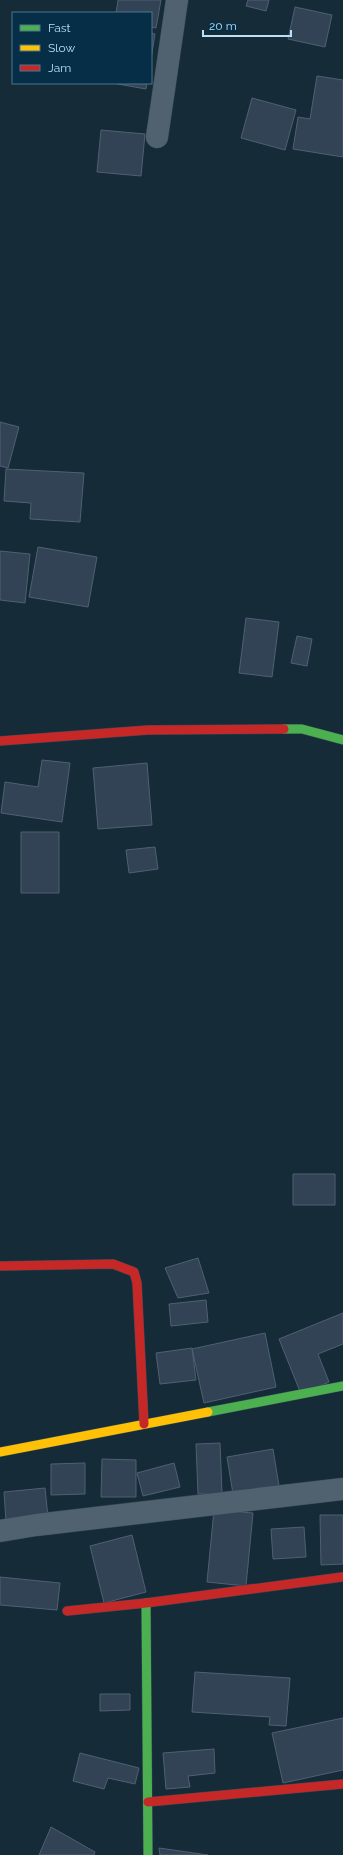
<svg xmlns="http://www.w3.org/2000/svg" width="343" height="1855" font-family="Raleway,sans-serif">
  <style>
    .building { fill: #324356; stroke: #4f6072 }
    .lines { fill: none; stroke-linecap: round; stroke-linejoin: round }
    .street-casing { stroke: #324754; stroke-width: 23 }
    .fast-casing { stroke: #324754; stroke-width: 10 }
    .slow-casing { stroke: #324754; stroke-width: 10 }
    .jam-casing { stroke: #324754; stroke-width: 10 }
    .street { stroke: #50626f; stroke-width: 22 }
    .fast { stroke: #4caf50; stroke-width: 9 }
    .slow { stroke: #ffc107; stroke-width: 9 }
    .jam { stroke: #c62828; stroke-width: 9 }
  </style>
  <rect width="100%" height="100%" fill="#152b38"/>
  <path class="building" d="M118 0H161L156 28 151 27V13H116Z
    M248 0H269L266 11 246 6Z
    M295 7 332 15 325 47 288 39Z
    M151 33 155 34 151 59Z
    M317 76 343 80V157L293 149 298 117 310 119Z
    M112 83H147L146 89Z
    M252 98 296 110 285 150 241 138Z
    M101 130 145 134 141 176 97 172Z
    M0 422 19 427 8 468 0 466Z
    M6 469 84 473 80 522 30 519 31 503 4 501Z
    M38 547 97 557 88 607 29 597Z
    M0 551 30 554 25 603 0 600Z
    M246 618 279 622 272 677 239 673Z
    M297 636 312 639 307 666 291 663Z
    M42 760 70 763 62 822 1 813 5 782 38 787Z
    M147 763 152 825 98 829 93 768Z
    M21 832H59V893H21Z
    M155 847 158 869 129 873 126 850Z
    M293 1174H335V1205H293Z
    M198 1258 209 1293 178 1298 165 1268Z
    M206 1300 208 1322 171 1326 169 1304Z
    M343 1313V1344L318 1354 329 1382 301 1394 279 1339Z
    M265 1333 276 1387 204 1403 192 1349Z
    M192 1348 196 1380 160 1384 156 1353Z
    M220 1443 222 1493 198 1494 196 1444Z
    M273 1449 279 1486 233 1494 227 1457Z
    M102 1459 136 1460V1497H101Z
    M85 1463V1494L51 1495V1464Z
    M174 1463 180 1487 143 1496 137 1473Z
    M45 1488 48 1517 6 1521 4 1492Z
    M214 1510 253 1513 246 1586 207 1582Z
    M320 1515H343V1564L321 1565Z
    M304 1527 306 1557 273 1559 271 1529Z
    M132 1535 146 1592 104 1603 90 1546Z
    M0 1577 60 1583 57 1610 0 1605Z
    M195 1672 290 1678 286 1726 269 1725 270 1717 192 1712Z
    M100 1694H130V1710L100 1711Z
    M343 1718V1770L283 1783 272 1733Z
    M214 1749 215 1773 188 1776 190 1787 166 1789 163 1753Z
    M80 1753 139 1768 135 1784 108 1778 104 1789 73 1781Z
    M51 1827 95 1852 94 1855H39Z
    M159 1848 208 1855H160Z"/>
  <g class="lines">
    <g class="street-casing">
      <path id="street" d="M157 137 177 0
        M0 1531 36 1525 343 1489"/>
    </g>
    <g class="fast-casing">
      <path id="fast" d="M284 729H302L343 740
        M208 1412 343 1386
        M146 1603 148 1855"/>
    </g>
    <g class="slow-casing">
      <path id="slow" d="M0 1452 208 1412"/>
    </g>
    <g class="jam-casing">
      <path id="jam" d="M0 741 148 730 284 729
        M0 1266 113 1264 134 1272 137 1283 144 1424
        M67 1611 146 1603 342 1577
        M148 1802 343 1784"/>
    </g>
    <use href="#street" class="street"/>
    <use href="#fast" class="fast"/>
    <use href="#slow" class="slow"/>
    <use href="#jam" class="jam"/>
  </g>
  <rect x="12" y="12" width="140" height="72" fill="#062f47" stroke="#4f758e"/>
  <rect x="20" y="25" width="20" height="6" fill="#4caf50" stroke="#4f758e"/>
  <text x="48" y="32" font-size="12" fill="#bcdff9">Fast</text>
  <rect x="20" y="45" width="20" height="6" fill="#ffc107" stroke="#4f758e"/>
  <text x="48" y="52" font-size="12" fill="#bcdff9">Slow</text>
  <rect x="20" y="65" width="20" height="6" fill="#c62828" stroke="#4f758e"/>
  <text x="48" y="72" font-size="12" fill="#bcdff9">Jam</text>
  <path d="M203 30v6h88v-6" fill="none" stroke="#bcdff9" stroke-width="2"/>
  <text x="209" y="30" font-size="12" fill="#bcdff9" stroke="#062f47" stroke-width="3" paint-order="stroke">20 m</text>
</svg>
